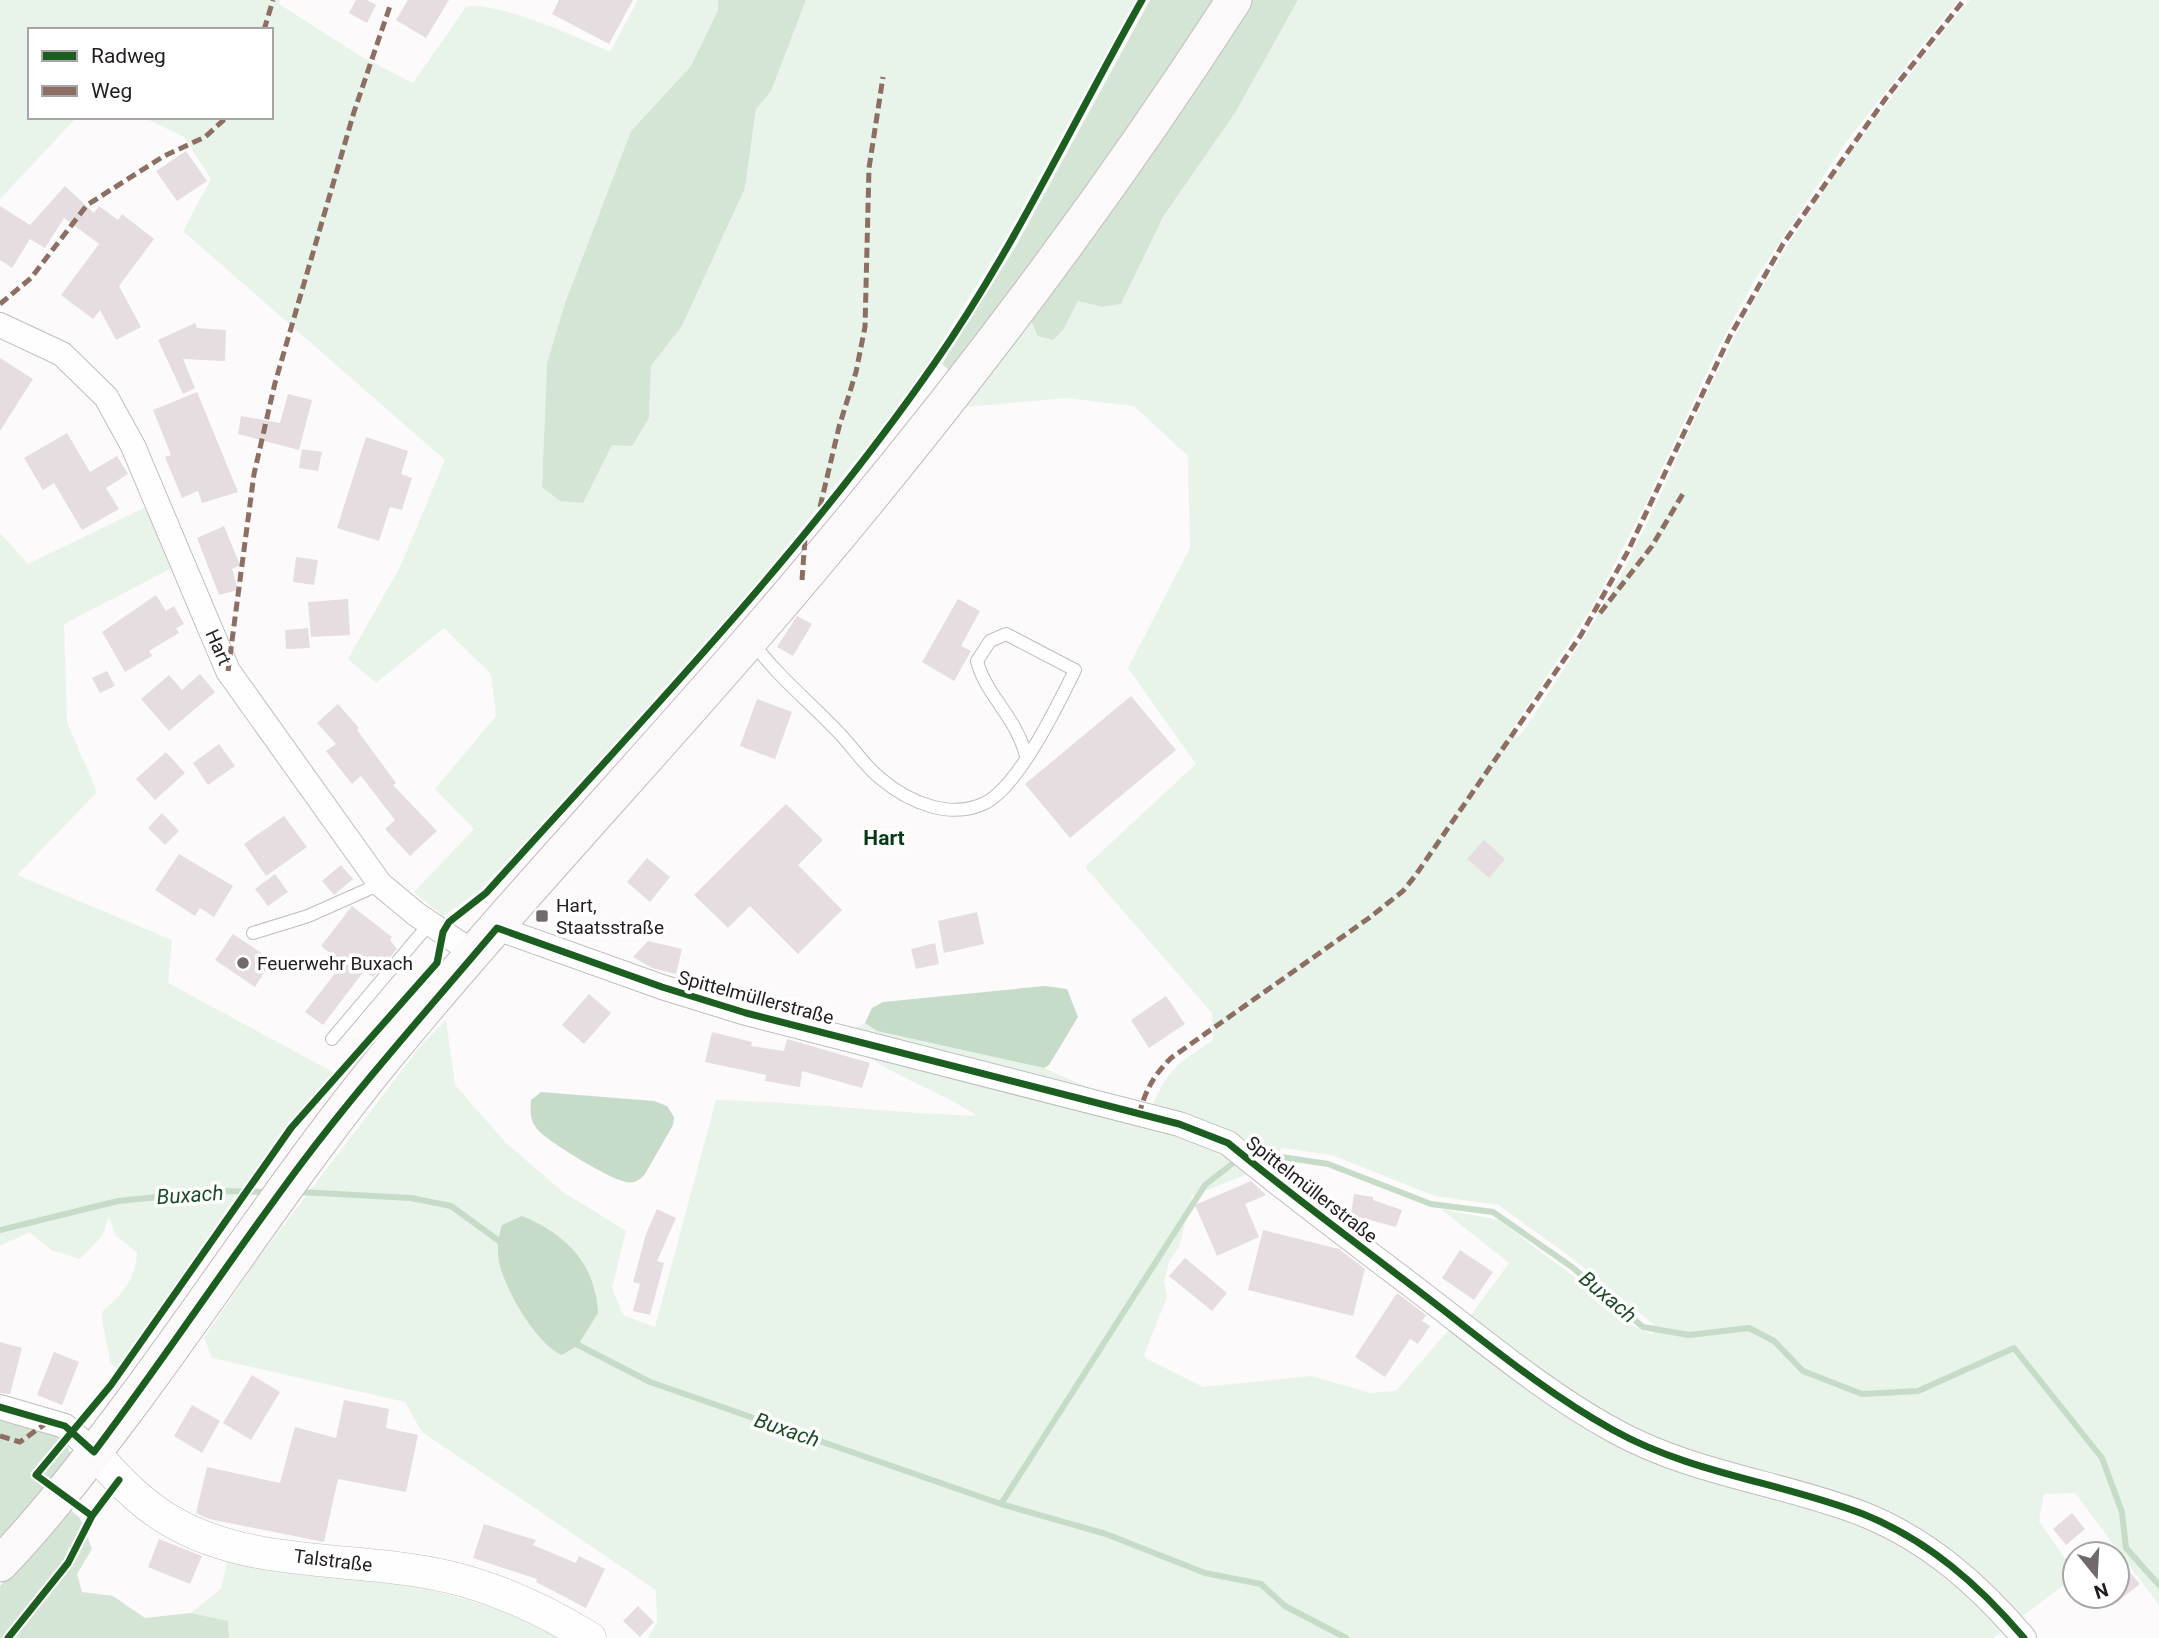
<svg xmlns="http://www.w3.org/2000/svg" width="2159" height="1638" font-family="Roboto,sans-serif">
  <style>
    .green { fill: #e8f3e9; fill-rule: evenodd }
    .forest { fill: #d4e5d6 }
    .water { fill: #c6dcc9 }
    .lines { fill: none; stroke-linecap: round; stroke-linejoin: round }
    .stream { stroke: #c6dcc9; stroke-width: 6 }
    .building { fill: #e6dde0 }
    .service-casing { stroke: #c1bcbe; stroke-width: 14 }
    .minor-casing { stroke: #c1bcbe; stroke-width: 26 }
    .tertiary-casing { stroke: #c1bcbe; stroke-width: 33 }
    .secondary-casing { stroke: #c1bcbe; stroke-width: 37 }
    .service { stroke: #fffefe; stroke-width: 12 }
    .minor { stroke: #fffefe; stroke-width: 24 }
    .tertiary { stroke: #fffefe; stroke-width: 32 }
    .secondary { stroke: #fcf9fa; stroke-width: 35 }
    .quiet { stroke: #8d6e63; stroke-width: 5; stroke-dasharray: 10 5; stroke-linecap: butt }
    .cycleway-casing { stroke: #fff; stroke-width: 11 }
    .cycleway { stroke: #1b5e20; stroke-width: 7 }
    .poi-dot { fill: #706a6c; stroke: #fff; stroke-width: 2.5 }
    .labels { text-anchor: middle; stroke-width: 7; stroke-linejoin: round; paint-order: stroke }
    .street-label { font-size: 19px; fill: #241d1f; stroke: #fff }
    .poi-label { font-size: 19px; fill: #241d1f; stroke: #fff; text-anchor: start }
    .neighbourhood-label { font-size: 21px; font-weight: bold; fill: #063a17; stroke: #fff }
    .water-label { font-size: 21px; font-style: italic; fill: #1c4c28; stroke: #fff }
  </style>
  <rect width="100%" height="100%" fill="#fcfafb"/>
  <path class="green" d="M0 0H280L279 4 362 57 413 83 466 7C495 0 580 38 610 52L638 0H718V10L691 66 631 131 565 303 547 363 542 487 649 418 651 366 682 326 745 188 756 109 771 91 806 0H1135L1006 237 930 361 875 436 752 589 560 804 480 890 443 916 414 892 474 829 435 789 496 716 491 674 444 628 376 683 348 659 400 567 445 460 183 231 211 179 184 137 143 117H271V30H30V117H77L0 199Z
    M1298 0H1958L1849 138 1754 281 1719 346 1647 501 1593 606 1507 737 1520 736C1560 675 1601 616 1634 550 1674 470 1707 385 1751 307 1813 198 1890 96 1970 0H2159V1605L2075 1493 2044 1494 2039 1521 2066 1560 2068 1582 1993 1638H648L657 1622 656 1590 422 1432 405 1402 212 1358 204 1338 254 1264 422 1044 446 1020 455 1085 506 1143 563 1192 626 1231 612 1288 623 1315 655 1327 716 1100C803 1102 890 1113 978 1116 938 1090 891 1076 852 1046L856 1027 865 1023 878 1031 1044 1068 1087 1087 1152 1107C1168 1068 1179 1063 1213 1040L1212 1013 1085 867 1196 764 1128 668 1190 548 1188 456 1134 406 1066 398 956 408 1027 312 1063 329 1078 301 1102 307 1121 304 1163 217 1235 113ZM1282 1148 1332 1155 1435 1196 1499 1205 1576 1261 1653 1324V1335L1629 1324 1597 1294 1499 1220 1441 1209 1509 1263 1469 1318 1608 1419 1712 1464 1956 1561 1787 1497 1536 1388 1451 1327 1396 1391 1370 1393 1312 1376 1203 1387 1147 1359 1144 1355 1167 1297 1164 1281 1169 1262 1179 1247 1192 1196 1268 1166ZM522 1216C560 1232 586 1255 597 1295Z
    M150 505 174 567 64 624 67 722 97 792 17 875 172 940 168 983 333 1072 234 1198 118 1369 110 1363C109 1345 102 1331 102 1312 122 1295 136 1279 137 1252L116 1236 109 1217 102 1236 80 1259 51 1250 30 1232 0 1246V533L28 564Z
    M227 1561C340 1577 459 1581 559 1638H229L228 1621 191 1613 221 1589Z"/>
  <path class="forest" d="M718 0H806L771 91 756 109 745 188 682 326 651 366 649 418 632 446 612 445 583 503 560 501 542 487 547 363 565 303 631 131 691 66 718 10Z
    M1150 0H1224L952 373 942 364 1016 246Z
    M1245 0H1298L1235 113 1163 217 1121 304 1102 307 1078 301 1063 330 1053 340 1038 336 1027 312Z
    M0 1416C26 1423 64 1426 71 1456L0 1544Z
    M68 1508 80 1518 92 1549 77 1574 82 1592 113 1596 145 1618 191 1613 228 1621 229 1638H0V1586Z"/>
  <path class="water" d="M1045 986 1067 989 1078 1017 1049 1065 1044 1068 877 1031 865 1023 872 1008 883 1002Z
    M541 1092 654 1101 667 1106 674 1117 673 1125 645 1174C640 1180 634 1184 626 1182 610 1179 550 1143 539 1131 530 1122 530 1113 531 1100Z
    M522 1216C566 1234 596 1264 598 1313L578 1345 562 1355C537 1345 505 1290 499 1262 497 1249 498 1237 502 1225Z"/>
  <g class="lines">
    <path class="stream" d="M1255 1153 1328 1164 1431 1204 1493 1212 1572 1267 1643 1327 1689 1335 1749 1328 1774 1341 1803 1371 1862 1394 1918 1391 2014 1348 2102 1458 2122 1512 2126 1548 2159 1585
      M299 1192 411 1198 451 1206 502 1243
      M0 1230 118 1201 218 1191 267 1192
      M575 1340 578 1345 650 1382 1001 1504 1106 1534 1205 1573 1261 1584 1285 1606 1346 1638
      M1001 1504 1205 1185 1237 1160"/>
  </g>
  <path class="building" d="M356 0H367L376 5 367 23 349 13Z
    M408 0H449L426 38 396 20Z
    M559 0H633L609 44 552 14Z
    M186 151 207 181 177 201 156 171Z
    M65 186 94 213 99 206 118 220 122 214 154 239 119 286 141 327 116 340 100 310 93 319 61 295 99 244 64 218 45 248 30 239 12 268 0 260V206L30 225Z
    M195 323 197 328 226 330 225 361 183 359 195 388 183 394 158 340Z
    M0 358 33 379 0 431Z
    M197 392 238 492 202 503 198 491 182 498 165 457 171 455 153 410Z
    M288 394 312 400 299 450 238 434 241 416 280 423Z
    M67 433 90 472 117 456 128 474 106 488 119 509 82 530 54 483 43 490 24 458Z
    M366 437 408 451 401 474 412 478 402 510 390 507 379 541 337 528Z
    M302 449 322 452 318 471 299 468Z
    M224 526 240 565 232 569 238 590 219 595 197 538Z
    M296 557 318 560 314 585 293 582Z
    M156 595 166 611 174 606 184 624 176 628 179 633 149 651 152 656 125 672 102 632Z
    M348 599 350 635 311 637 308 602Z
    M958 599 980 611 961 646 971 651 954 681 922 662Z
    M797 616 812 624 793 656 777 647Z
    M308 628 310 648 286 649 285 630Z
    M107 671 115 686 100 693 92 678Z
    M200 674 215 692 169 731 141 699 169 675 182 690Z
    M1131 696 1176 750 1070 838 1025 784Z
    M757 699 792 712 775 759 740 746Z
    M338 704 359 728 357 730 396 783 393 785 437 831 410 856 385 829 395 820 361 776 352 784 326 751 336 744 317 723Z
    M219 744 235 766 208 785 193 763Z
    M166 752 185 773 155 800 136 779Z
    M786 804 823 840 798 865 842 910 798 954 750 906 728 928 694 895Z
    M162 813 179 831 165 845 148 828Z
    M284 816 307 847 266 876 244 844Z
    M1484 840 1505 859 1489 878 1467 859Z
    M179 854 233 886 214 917 200 908 195 916 155 890Z
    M647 858 670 877 650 902 627 882Z
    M341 865 353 879 334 895 322 881Z
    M275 874 288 892 268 906 255 889Z
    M352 906 392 937 390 940 397 949 373 977 364 971 323 1025 305 1012 343 963 321 946Z
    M977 912 984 944 944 953 938 921Z
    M233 934 272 960 255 987 215 960Z
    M648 941 682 949 676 974 652 968 633 957Z
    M935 943 939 964 916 969 911 949Z
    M589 994 611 1013 584 1044 562 1025Z
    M1166 996 1185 1024 1149 1048 1131 1020Z
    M712 1032 752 1042 751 1046 784 1051 787 1039 870 1063 862 1088 802 1071 800 1087 765 1081 766 1075 705 1062Z
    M1251 1181 1266 1195 1245 1204 1259 1237 1217 1256 1195 1205Z
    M1354 1194 1373 1197V1200L1402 1210 1396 1227 1351 1215Z
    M657 1209 676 1218 657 1261 664 1263 650 1315 633 1311 640 1284 633 1282 646 1234Z
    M1263 1230 1339 1249 1365 1269 1353 1316 1248 1290Z
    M1460 1250 1493 1272 1474 1300 1442 1278Z
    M1185 1258 1227 1293 1212 1311 1169 1276Z
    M1397 1293 1426 1315 1422 1321 1430 1326 1418 1344 1410 1339 1385 1377 1355 1357Z
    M0 1342 22 1348 10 1394 0 1393Z
    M54 1352 79 1362 62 1405 37 1395Z
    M252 1375 280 1392 251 1440 223 1423Z
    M344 1400 389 1409 386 1428 418 1435 406 1492 338 1479 324 1542 209 1519 196 1513 207 1467 280 1483 295 1427 336 1438Z
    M192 1405 220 1421 202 1453 174 1436Z
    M2072 1513 2085 1529 2066 1545 2053 1529Z
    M484 1524 536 1540 533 1545 576 1563 579 1556 605 1569 586 1608 536 1582 537 1579 473 1558Z
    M159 1539 202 1556 190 1584 148 1567Z
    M2117 1557 2140 1584 2117 1602Z
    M638 1606 654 1622 640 1637 623 1621Z"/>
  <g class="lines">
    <g class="service-casing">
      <path id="service" d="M753 643C779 678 811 703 841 735 854 749 865 766 880 778 908 802 951 821 987 802 1020 783 1058 705 1075 670L1006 634 990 641 977 661C986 696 1016 716 1026 756
        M253 933 308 916 380 884
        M332 1039 430 923"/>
    </g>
    <g class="minor-casing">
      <path id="minor" d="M0 325 62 354 106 397 133 446 228 671 380 884 416 914 475 954
        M497 928 662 987 746 1013 1179 1124 1228 1143C1291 1195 1356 1243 1420 1292 1483 1340 1544 1392 1613 1430 1692 1474 1780 1482 1863 1514 1928 1540 1979 1585 2024 1638
        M0 1407 65 1426 94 1452"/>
    </g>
    <g class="tertiary-casing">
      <path id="tertiary" d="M94 1452C116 1478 140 1503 169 1520 252 1570 358 1555 449 1577 500 1589 546 1611 590 1638"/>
    </g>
    <g class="secondary-casing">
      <path id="secondary" d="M0 1564C46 1516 87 1462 127 1409 213 1294 291 1173 382 1061 500 917 629 780 751 639 924 439 1091 222 1234 0"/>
    </g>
    <use href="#service" class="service"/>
    <use href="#minor" class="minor"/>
    <use href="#tertiary" class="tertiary"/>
    <use href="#secondary" class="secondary"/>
    <path class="quiet" d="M264 30 273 0
      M0 304 31 278 87 205 164 156 205 137 227 117
      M820 507 839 427 856 372 865 327 869 168 883 77
      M802 580 805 539
      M1600 613 1652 546 1684 492
      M228 671 254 474 275 383 354 112 391 3
      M1139 1115C1145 1091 1153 1076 1171 1058L1369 918 1403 891 1415 876 1581 635 1627 553 1730 336 1783 244 1886 98 1964 0
      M0 1436 20 1442 49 1421"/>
    <g class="cycleway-casing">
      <path id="cycleway" d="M0 1407 65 1426 94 1452C165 1358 230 1259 301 1164 363 1082 431 1006 497 928L662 987 746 1013 1179 1124 1228 1143C1291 1195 1356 1243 1420 1292 1483 1340 1544 1392 1613 1430 1692 1474 1780 1482 1863 1514 1928 1540 1979 1585 2024 1638
        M92 1516 36 1475 111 1385 291 1128 437 963 443 932 449 922 486 893C640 722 802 554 934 364 1014 249 1073 122 1142 0
        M8 1638 68 1563 92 1516 119 1480"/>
    </g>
    <use href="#cycleway" class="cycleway"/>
  </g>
  <g class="poi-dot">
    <rect x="535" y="909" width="14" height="14" rx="3.5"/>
    <circle cx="243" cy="963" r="7"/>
  </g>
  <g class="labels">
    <g class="street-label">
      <text transform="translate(219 647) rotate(66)" y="7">Hart</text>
      <text transform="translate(756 997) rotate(15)" y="7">Spittelmüllerstraße</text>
      <text transform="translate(1312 1189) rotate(38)" y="7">Spittelmüllerstraße</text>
      <text transform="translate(333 1560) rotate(7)" y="7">Talstraße</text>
    </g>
    <g class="poi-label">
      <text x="556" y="912">Hart,<tspan x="556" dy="22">Staatsstraße</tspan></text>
      <text x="257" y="970">Feuerwehr Buxach</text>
    </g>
    <g class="neighbourhood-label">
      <text x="884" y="845">Hart</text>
    </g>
    <g class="water-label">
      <text transform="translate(190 1195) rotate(-4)" y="7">Buxach</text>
      <text transform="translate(1608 1297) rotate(40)" y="7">Buxach</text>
      <text transform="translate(787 1430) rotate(19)" y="7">Buxach</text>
    </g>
  </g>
  <rect x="28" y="28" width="245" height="91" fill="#ffffff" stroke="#a7a5a5" stroke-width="2"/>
  <rect x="42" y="51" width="35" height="10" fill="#1b5e20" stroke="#a7a5a5" stroke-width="2"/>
  <text x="91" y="63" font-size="21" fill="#241d1f">Radweg</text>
  <rect x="42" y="86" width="35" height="10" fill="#8d6e63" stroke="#a7a5a5" stroke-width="2"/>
  <text x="91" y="98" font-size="21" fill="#241d1f">Weg</text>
  <g transform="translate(2096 1575) rotate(162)"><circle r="33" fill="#ffffff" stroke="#a7a5a5" stroke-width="2"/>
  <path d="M0-5L12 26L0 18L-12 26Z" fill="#706a6c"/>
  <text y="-10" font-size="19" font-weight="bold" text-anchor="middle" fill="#241d1f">N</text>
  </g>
</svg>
